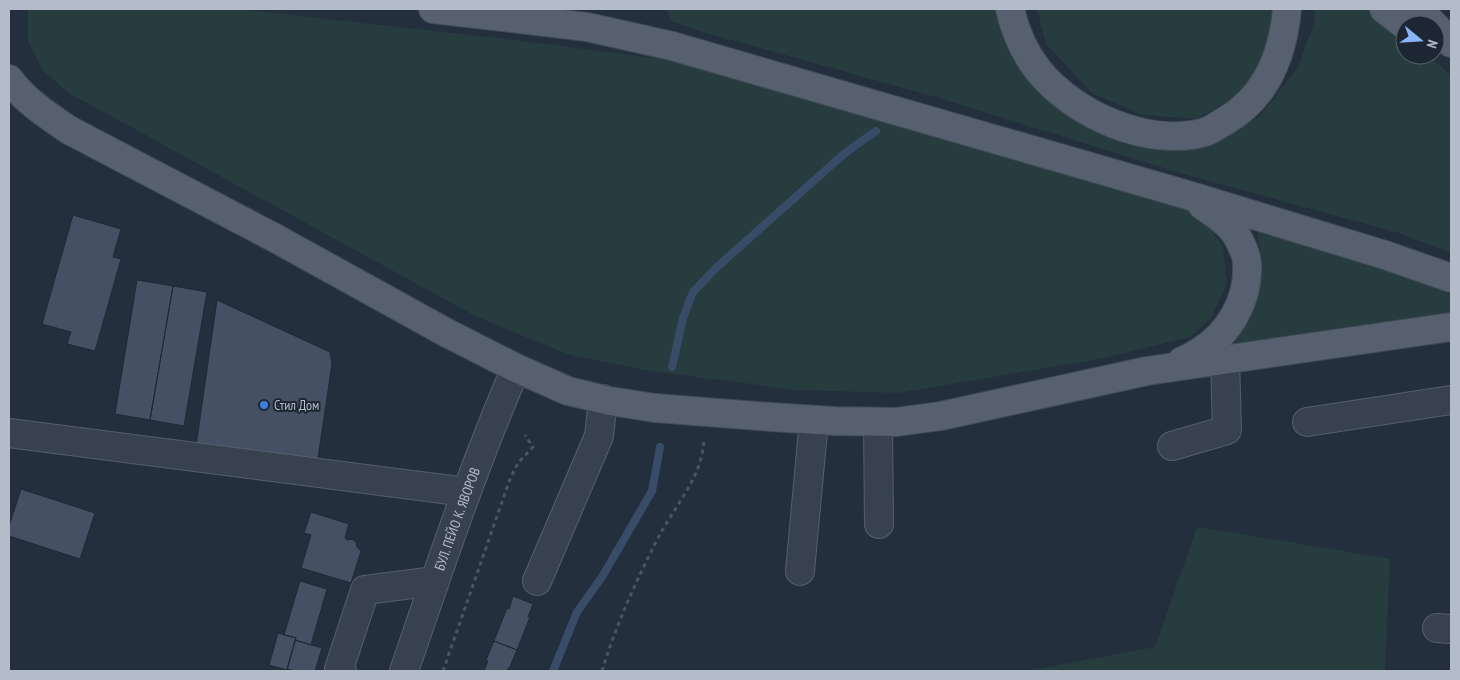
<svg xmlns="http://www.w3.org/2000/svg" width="1460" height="680" font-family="'PT Sans Narrow',sans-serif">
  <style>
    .green { fill: #263c3f }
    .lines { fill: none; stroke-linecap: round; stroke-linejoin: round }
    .stream { stroke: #394c67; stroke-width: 8 }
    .building { fill: #455162; stroke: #1f2835 }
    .minor-casing { stroke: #565f6c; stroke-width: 30 }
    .major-casing { stroke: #414a57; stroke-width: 30 }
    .path { stroke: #44595c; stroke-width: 3; stroke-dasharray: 4 4; stroke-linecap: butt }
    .minor { stroke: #38414e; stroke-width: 28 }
    .major { stroke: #56606e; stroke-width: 28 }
    .shop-dot { fill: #3f7fe0; stroke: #1d2633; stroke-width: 2 }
    .labels { text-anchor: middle; stroke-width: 4; stroke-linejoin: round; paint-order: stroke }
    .poi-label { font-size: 14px; fill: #b4bcc9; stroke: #1d2633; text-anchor: start }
    .street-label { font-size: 14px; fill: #b4bcc9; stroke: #1d2633 }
  </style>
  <rect width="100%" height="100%" fill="#242f3e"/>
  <path class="green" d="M28 9H238L514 40 694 63 1187 209 1205 220 1223 247 1227 284 1211 318 1190 337 1104 358 899 393 796 390 651 371 570 355 477 317 69 93 43 71 28 42Z
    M667 9H1003L1111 135 1171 150 1216 142 1260 116 1298 67 1315 20 1314 9H1371L1405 37V55H1427L1451 75V253L1399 233 1180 173 939 98 703 32 671 21Z
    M1037 9H1274L1270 47 1241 94 1196 119 1143 115 1093 94 1046 44Z
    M1257 229 1287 237 1437 288 1451 295V312L1254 350 1242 349 1236 343 1238 334 1255 305 1262 265Z
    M1197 527 1390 559 1385 671H1026L1155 647Z"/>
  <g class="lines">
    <path class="stream" d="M672 367 683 318 693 292 717 267 845 153 876 131
      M553 671 577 612 602 577 652 491 660 447"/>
  </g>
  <path class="building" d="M73 215 121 229 113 257 121 259 95 351 67 344 71 332 42 324Z
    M137 280 173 286 150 420 115 414Z
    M173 286 207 292 184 426 150 420Z
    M217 300 330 352 332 364 317 465 196 446Z
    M21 489 95 513 80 559 9 536V526Z
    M311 512 349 524 345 538 348 540 352 539 356 542 357 547 361 551 351 583 301 568 311 535 304 533Z
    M300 581 327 589 311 645 295 640 296 638 284 635Z
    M513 596 533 604 528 617H530L517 650 494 641 507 608 509 609Z
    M278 633 296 638 287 670 269 665Z
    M295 640 322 648 315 671H296L287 669Z
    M494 641 517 650 509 669 508 668 507 671H484L488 661 486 660Z"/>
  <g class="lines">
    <g class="minor-casing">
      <g id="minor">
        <path d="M878 422 879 524"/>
        <path d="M1307 422 1451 400"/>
        <path d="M9 433 466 492"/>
        <path d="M1172 446 1227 430 1225 360"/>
        <path d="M800 571 814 420"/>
        <path d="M537 581 599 436 603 399"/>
        <path d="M1437 628 1451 629"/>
        <path d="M342 671 339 669 365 590 435 581"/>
        <path id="s1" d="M404 671C439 569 473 467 516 368"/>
      </g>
    </g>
    <g class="major-casing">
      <path id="major" d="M433 9 587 27 672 46 1191 196 1385 255 1451 278
        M1010 9C1015 31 1024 52 1038 70 1074 115 1149 148 1205 132 1212 130 1219 124 1225 121 1267 97 1283 54 1287 9
        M1384 9 1405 25
        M1418 9 1434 25
        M1435 26 1451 43
        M9 79C25 101 47 115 69 130L275 238 447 333 516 368 568 391 610 401 655 408 771 417 834 421 896 422 941 416 1147 371 1451 327
        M1182 361C1189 359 1194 355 1199 352 1229 334 1249 300 1247 264 1247 257 1243 248 1240 242 1233 225 1216 215 1202 205"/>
    </g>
    <path class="path" d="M443 671 510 479 518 463 533 447 525 435
      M602 671C616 625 636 581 658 538 675 505 703 477 704 438"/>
    <use href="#minor" class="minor"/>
    <use href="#major" class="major"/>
  </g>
  <circle class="shop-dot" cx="264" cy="405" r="5"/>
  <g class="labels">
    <g class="poi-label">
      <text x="274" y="410">Стил Дом</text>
    </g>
    <g class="street-label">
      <text dy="5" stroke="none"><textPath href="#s1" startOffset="161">БУЛ. ПЕЙО К. ЯВОРОВ</textPath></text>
    </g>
  </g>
  <rect width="1460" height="680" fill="none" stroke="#b4bcc9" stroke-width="20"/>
  <g transform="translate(1420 40) rotate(108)"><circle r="24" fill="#1d2633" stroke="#59626f"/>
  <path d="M0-4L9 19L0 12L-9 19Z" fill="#8ab4f8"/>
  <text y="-8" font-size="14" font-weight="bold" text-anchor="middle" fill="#b4bcc9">N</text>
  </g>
</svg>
